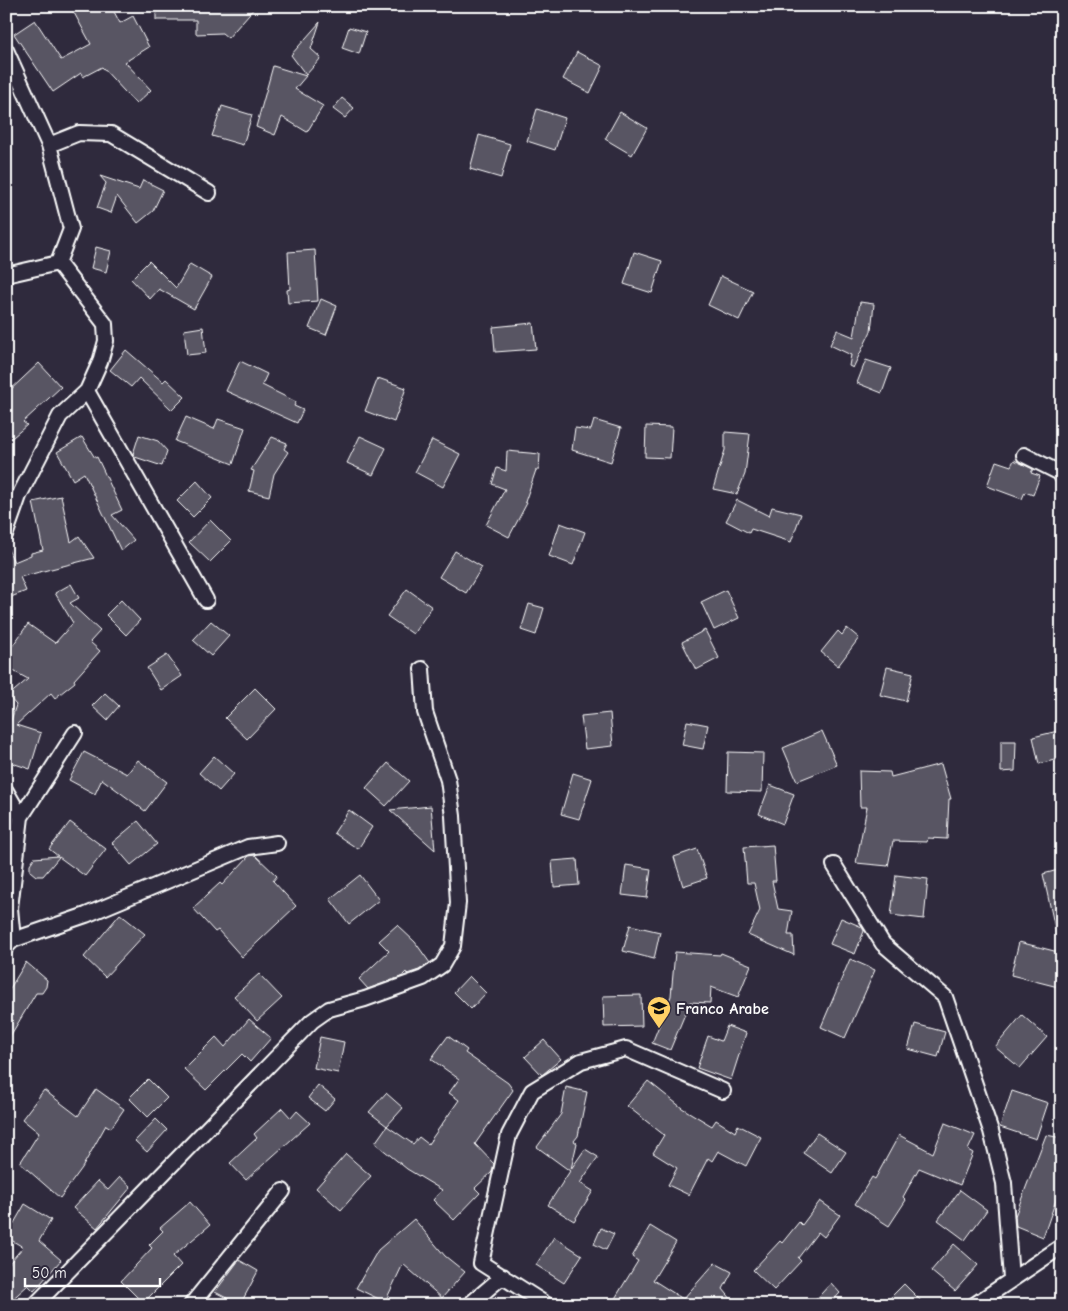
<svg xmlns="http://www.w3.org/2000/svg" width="1068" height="1311" font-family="'Comic Neue',sans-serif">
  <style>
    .building { fill: #595564; stroke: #fff }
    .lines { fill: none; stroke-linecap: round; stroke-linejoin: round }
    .street-casing { stroke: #fff; stroke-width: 18 }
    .street { stroke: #2f2a3d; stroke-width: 14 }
    .labels { text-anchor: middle; stroke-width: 4; stroke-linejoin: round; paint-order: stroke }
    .poi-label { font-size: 16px; font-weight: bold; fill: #fff; stroke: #2f2a3d; text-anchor: start }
  </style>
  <rect width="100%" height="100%" fill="#2f2a3d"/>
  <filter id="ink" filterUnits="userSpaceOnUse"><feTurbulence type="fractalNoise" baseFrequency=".02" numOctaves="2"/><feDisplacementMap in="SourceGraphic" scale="10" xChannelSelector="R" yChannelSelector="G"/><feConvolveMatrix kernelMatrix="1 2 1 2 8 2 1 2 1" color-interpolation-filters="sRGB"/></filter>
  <g filter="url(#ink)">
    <path class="building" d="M81 6H111L120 23 133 16 149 47 125 62 151 90 136 104 102 67 83 77 81 73 53 92 14 34 35 20 61 60 91 44 73 11Z
      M156 6H256L228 38 222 33 196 34V20H156Z
      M320 22 311 49 321 58 306 75 291 55Z
      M349 27 366 32 359 54 342 48Z
      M577 52 603 66 590 93 563 79Z
      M273 66 306 76 295 89 323 106 307 132 282 117 275 135 256 127Z
      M342 98 354 108 345 118 333 109Z
      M222 106 252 115 243 145 212 136Z
      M537 109 565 118 555 150 527 141Z
      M620 112 647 128 632 155 605 139Z
      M479 135 510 144 501 178 470 169Z
      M100 176 139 189 143 180 163 190 153 211 138 223 117 196 111 213 97 208 106 183Z
      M96 247 111 251 106 272 91 268Z
      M315 250 318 301 288 303 287 290 290 289 288 252Z
      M634 252 662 261 652 293 624 284Z
      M149 261 176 288 190 264 212 277 194 309 159 289 150 299 131 279Z
      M721 276 753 291 739 320 708 305Z
      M321 299 337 306 326 335 309 328Z
      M860 302 874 304 871 331 853 368 849 366 851 355 830 345 837 330 854 337Z
      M533 323 536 349 495 352 493 327Z
      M203 327 206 353 187 355 184 330Z
      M126 350 163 382 166 379 185 397 172 410 139 378 131 387 110 370Z
      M866 360 891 368 882 393 857 383Z
      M240 361 267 374 262 385 296 402 294 406 303 410 297 423 226 391Z
      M39 363 61 387 23 422 27 425 6 443V394Z
      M378 378 406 388 394 422 365 411Z
      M186 417 214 429 218 419 245 428 233 464 175 441Z
      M594 420 621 428 611 462 572 450 575 428 591 430Z
      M646 426 672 427 670 458 645 457Z
      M725 432 750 434 745 474 737 494 713 489 725 450Z
      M139 435 158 441 167 451 162 466 135 457 133 454Z
      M360 436 386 448 373 475 347 463Z
      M82 437 95 458 97 457 122 510 112 515 134 540 121 551 84 473 73 480 57 452Z
      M272 437 287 443 284 449 288 452 274 474 269 496 249 491 254 471 251 470Z
      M432 440 460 454 443 487 415 472Z
      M507 451 540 454 539 470H536L525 502 527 503 509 537 486 525 505 489 492 484 497 468 506 471Z
      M1014 460 1033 469 1031 473 1040 476 1033 495 1025 492 1022 499 987 486 996 461 1011 466Z
      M197 481 212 498 193 517 177 501Z
      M61 496 71 542 79 536 94 558 20 577 26 591 6 599V545L14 562 31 555V553L43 550 33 502Z
      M737 500 769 516 772 507 801 514 791 542 751 529 749 533 726 521Z
      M210 520 231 541 210 562 189 542Z
      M560 523 585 532 573 565 549 556Z
      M455 551 482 567 466 593 439 577Z
      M71 584 79 598 70 603 100 631 90 642 100 651 74 680 75 682 55 698 51 693 16 725 41 733 30 769 6 761V736L16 705 8 696 28 679 6 667V655L28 624 55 643 73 623 55 593Z
      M407 589 432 607 413 634 387 616Z
      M726 590 739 618 714 630 701 602Z
      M121 600 140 620 126 635 106 615Z
      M529 604 544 608 536 635 521 630Z
      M211 621 229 636 211 656 193 640Z
      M847 628 859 638 838 666 821 652 838 631 842 635Z
      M705 630 719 658 696 670 682 642Z
      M167 655 182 676 161 690 147 668Z
      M887 667 913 673 906 701 880 695Z
      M255 688 276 709 247 739 225 718Z
      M105 693 119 706 107 720 92 706Z
      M610 713 613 746 585 749 581 716Z
      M687 721 708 725 703 749 682 745Z
      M1062 730V758L1039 764 1033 737Z
      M822 731 837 765 797 781 783 748Z
      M1001 741H1016L1015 771 1001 772Z
      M84 752 127 774 138 760 167 782 145 811 102 779 95 794 69 780Z
      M728 752 763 753 762 792 727 791Z
      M214 756 234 774 219 791 199 773Z
      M388 763 409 781 386 806 366 788Z
      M941 764 951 799H949L947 839 928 838 927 842 893 841 888 866 856 863 867 807H860L859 771 890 772 891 777Z
      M573 773 592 779 579 819 561 814Z
      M770 785 794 794 783 824 759 814Z
      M431 806 435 850 390 810Z
      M349 810 372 827 358 849 334 833Z
      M138 821 157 844 131 865 112 843Z
      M70 822 106 849 85 876 59 857 43 876H36L30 871V864L34 858 58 856 49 849Z
      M773 845 776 881H772L778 909 792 911 788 935H793L794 955 748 935 760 910 754 883H747L744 847Z
      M697 849 707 878 683 886 674 857Z
      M255 855 277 876 273 881 296 906 242 957 218 930 215 932 193 908 220 883 222 885 249 856Z
      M577 859 579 885 554 887 552 861Z
      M626 865 651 869 647 898 622 895Z
      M1062 869V932L1056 933 1043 874Z
      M360 875 379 900 349 924 330 899Z
      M896 875 928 879 924 919 891 915Z
      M120 914 145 934 105 977 84 957Z
      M841 918 862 927 864 931 855 954 830 944Z
      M397 925 415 942 430 963 419 970 407 974 406 972 401 977 368 989 359 979 389 951 379 941Z
      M630 925 660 932 654 959 623 951Z
      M1019 942 1062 953V988L1011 975Z
      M675 952 720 955 721 953 751 965 738 997 711 987 710 1003 690 1002 670 1050 652 1043 671 996Z
      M850 959 875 970 845 1038 821 1027Z
      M26 962 47 980 46 987 42 993H36L6 1043V995Z
      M259 974 282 998 257 1021 234 996Z
      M469 976 486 993 471 1009 454 992Z
      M641 995 642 1026 604 1027 603 996Z
      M1022 1015 1047 1037 1020 1068 995 1047Z
      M249 1019 271 1038 250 1062 242 1054 206 1090 184 1069 216 1037 225 1047Z
      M915 1024 945 1032 938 1057 908 1049Z
      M727 1026 746 1033 731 1080 697 1068 708 1036 721 1041Z
      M448 1036 467 1050 465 1053 508 1083 513 1090 475 1144 494 1164 492 1172 475 1188 480 1193 454 1220 433 1200 442 1190 407 1169 375 1143 387 1126 369 1112 386 1093 403 1108 387 1126 413 1144 419 1137 428 1144 459 1100 449 1093 459 1079 431 1059Z
      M320 1037 344 1042 338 1073 314 1068Z
      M544 1040 561 1059 542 1075 525 1057Z
      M148 1079 167 1098 148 1117 129 1098Z
      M648 1081 682 1108 712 1126 716 1120 735 1132 738 1125 761 1137 746 1166 718 1151 712 1161 708 1158 689 1195 668 1185 677 1168 653 1153 664 1135 627 1106Z
      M318 1085 335 1099 325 1111 308 1098Z
      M566 1087 587 1092 578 1136 574 1141 577 1143 571 1169 585 1149 598 1157 580 1183 593 1191 574 1221 548 1205 570 1171 537 1147 561 1114Z
      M96 1089 124 1109 111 1128 106 1125 82 1168 60 1198 20 1163 39 1133 22 1119 44 1090 78 1116Z
      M1012 1091 1048 1103 1036 1139 1000 1127Z
      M282 1108 291 1118 297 1111 310 1123 246 1180 230 1163 257 1138 254 1134Z
      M156 1119 167 1130 147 1152 135 1141Z
      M945 1123 975 1135 968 1150 973 1153 960 1185 919 1168 903 1197 906 1200 889 1226 855 1204 872 1177 875 1179 899 1135 933 1153Z
      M817 1133 846 1152 832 1173 803 1153Z
      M1046 1135 1062 1138V1183L1043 1237 1016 1226 1015 1216Z
      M346 1154 371 1176 341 1210 316 1188Z
      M120 1177 131 1187 97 1228 73 1208 98 1181 108 1190Z
      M960 1190 987 1210 965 1240 938 1220Z
      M820 1201 840 1215 824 1237 818 1232 798 1258 801 1261 774 1290 753 1270 780 1241 782 1243 799 1222 802 1225Z
      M190 1202 210 1225 173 1256 181 1265 143 1303 121 1281 152 1248 149 1245 163 1231 160 1228Z
      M25 1204 51 1220 39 1241 61 1260 34 1291 28 1285 6 1305V1267L23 1247 6 1237Z
      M414 1219 445 1256 465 1272 442 1298 403 1264 385 1302 356 1288 378 1250Z
      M650 1226 676 1242 653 1280 683 1299 715 1263 732 1272 723 1289 736 1305H611L638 1261 632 1257Z
      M601 1228 614 1234 606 1250 594 1244Z
      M554 1237 582 1255 564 1283 536 1265Z
      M954 1244 978 1265 955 1291 931 1271Z
      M239 1260 258 1271 240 1305 215 1292Z
      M831 1283 840 1293 829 1305H811Z
      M904 1284 925 1305H883Z"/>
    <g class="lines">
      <g class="street-casing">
        <path id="street" d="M6 50 49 145 71 229 58 263 6 275
          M49 145 79 133 111 134 209 193
          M87 391 206 600
          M1024 455 1060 473 1062 477
          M6 533 19 496 60 416 87 391 100 362 106 341 105 324 58 263
          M6 791 21 817
          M834 865 883 944 945 997 991 1131 1004 1183 1011 1279
          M13 940 10 908 21 817 75 733
          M6 947 13 940 86 915 248 847 277 843
          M35 1305 312 1021 329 1009 365 999 423 978 442 965 453 946 458 903 453 816 448 780 425 712 422 669
          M191 1305 283 1191
          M469 1305 503 1276
          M547 1305 481 1263 509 1135 532 1091 581 1061 626 1049 723 1091
          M974 1305 1062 1246"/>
      </g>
      <use href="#street" class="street"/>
    </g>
  </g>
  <defs>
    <g id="school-pin" transform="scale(1.25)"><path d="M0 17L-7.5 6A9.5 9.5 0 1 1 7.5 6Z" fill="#ffd166" stroke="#2f2a3d"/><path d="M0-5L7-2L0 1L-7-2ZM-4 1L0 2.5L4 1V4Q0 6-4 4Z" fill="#111"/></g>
  </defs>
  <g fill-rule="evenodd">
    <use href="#school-pin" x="659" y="1008"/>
  </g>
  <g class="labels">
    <g class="poi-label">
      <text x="676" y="1014">Franco Arabe</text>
    </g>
  </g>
  <rect width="1068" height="1311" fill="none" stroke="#2f2a3d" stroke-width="25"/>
  <rect x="12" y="12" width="1043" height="1286" fill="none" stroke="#fff" stroke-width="2" filter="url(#ink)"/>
  <path d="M25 1278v8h135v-8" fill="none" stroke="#ffffff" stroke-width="2.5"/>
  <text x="32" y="1278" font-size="15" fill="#ffffff" stroke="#2f2a3d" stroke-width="4" paint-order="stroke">50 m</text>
</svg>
